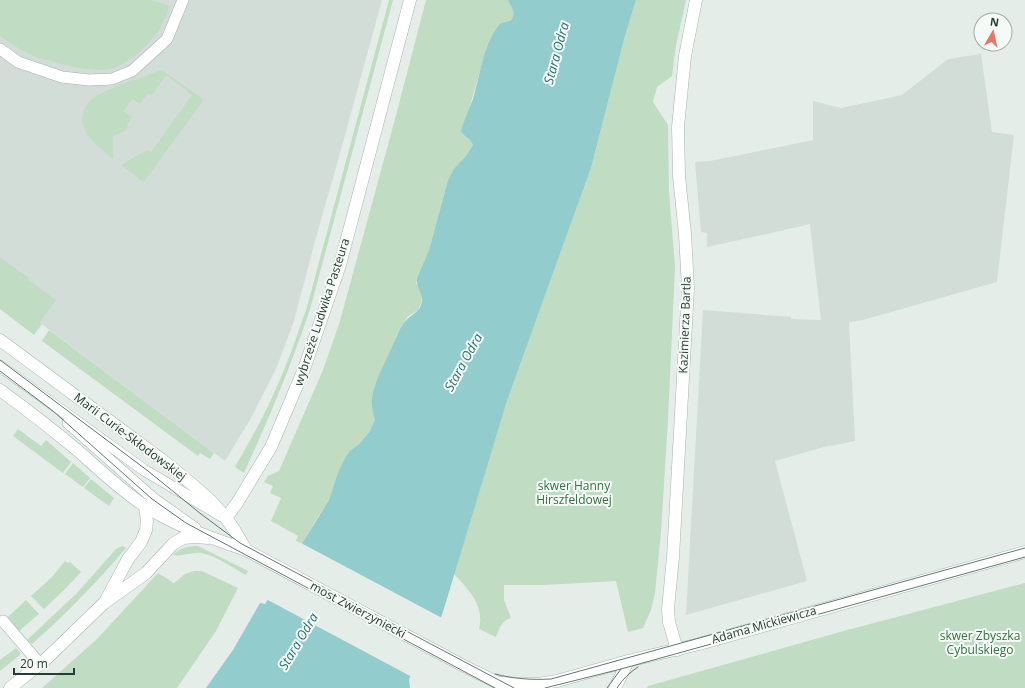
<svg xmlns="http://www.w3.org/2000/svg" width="1025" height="688" font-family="'Open Sans',sans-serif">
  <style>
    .built { fill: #d3ddd7 }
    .green { fill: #c0dcc3 }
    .water { fill: #93cccc }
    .pier { fill: #e5ede8 }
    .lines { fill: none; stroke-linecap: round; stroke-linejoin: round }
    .lane-casing { stroke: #a8b5ae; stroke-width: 12 }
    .street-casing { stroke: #a8b5ae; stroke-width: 13 }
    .secondary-casing { stroke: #a4b8ae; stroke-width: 13 }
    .lane { stroke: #fff; stroke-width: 11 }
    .street { stroke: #fff; stroke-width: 12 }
    .secondary { stroke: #fff; stroke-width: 12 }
    .tram { stroke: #60786e; stroke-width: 1 }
    .labels { text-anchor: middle; stroke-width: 4; stroke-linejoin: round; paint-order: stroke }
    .street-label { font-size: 12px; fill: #263d33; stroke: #f5faf7 }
    .park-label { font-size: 12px; fill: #337142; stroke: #f5faf7 }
    .water-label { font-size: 13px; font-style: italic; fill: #257374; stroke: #f5faf7 }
  </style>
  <rect width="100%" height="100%" fill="#e5ede8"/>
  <path class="built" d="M0 0H382L339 157 315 241 294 321 276 369 251 418 225 461 0 293Z
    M981 54 992 132 1014 135 997 282 863 320 849 322 855 441 832 446 831 445 775 461 807 581 686 615 703 310 791 317V319L821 320 810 224 771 233 707 247V233L701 232 695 162 710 161 813 140V101L841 108 902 95 948 59Z"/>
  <path class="green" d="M0 0H151L170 6C166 14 164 22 160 29 152 43 126 66 110 69 90 73 47 61 29 54 19 49 9 42 0 36Z
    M389 0H393L311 306C292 364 269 418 244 473L235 467C248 443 263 419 274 393 287 365 297 336 307 307Z
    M426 0H508L514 11V17L512 19 498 25 490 42 483 60 462 134 472 142 473 145 466 156 448 180 429 250 417 278 416 283 422 294 421 303 418 310 407 317 396 336 375 419 370 431 354 449 337 475 329 500 314 523 303 544 296 541 298 536 271 521 281 498 270 493 273 486 264 482 268 476 279 471 323 370 340 321 395 119Z
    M636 0H686L676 45 672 76 657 87 653 102 668 125 669 192 675 267 668 420 661 532 655 593 651 610 643 628 628 632 616 581 544 585H504V600L511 618C502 620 499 629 496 637L479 629C485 606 469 590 454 574L507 401 591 168 625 36Z
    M162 70 203 99V101L146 179 145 181H142L121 165 147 150 151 152 192 95 166 75 152 95 148 93 140 104 132 99 124 111 132 117 127 125 128 127 125 131 113 136V159C102 150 87 139 83 125 80 116 85 106 91 100 105 88 144 77 162 70Z
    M0 257 29 278 28 280 56 300 40 322 42 324 34 335 0 309Z
    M49 330 214 453 210 459 200 453 198 456 42 341Z
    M18 429 41 446 46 440 71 462 63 473 13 436Z
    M73 463 90 478 83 487 65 474Z
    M91 479 114 498 109 506 84 488Z
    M122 546 126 548C97 582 66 614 32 644L27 640 77 593 116 549Z
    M198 546 248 571 246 575C233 568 215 555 201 553 192 552 182 557 173 555 180 548 188 546 198 546Z
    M65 561 68 563 70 562 81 572 67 587 44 609 31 596 52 577Z
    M194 571H202L238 588 216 631 177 688H42L97 639 158 573 174 583 185 574Z
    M1025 583V688H647L648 686 840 632Z
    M26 600 39 614 19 631 8 617Z
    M16 648 20 652V655L0 671V660Z"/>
  <path class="water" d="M508 0H636L625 36 591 168 507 401 442 615 409 679 410 688H206L233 650 260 603 265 604 329 500 337 475 345 458 350 451 359 444 370 431 375 419C373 412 371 406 372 398 375 380 385 363 392 347 396 339 398 331 403 324 409 315 418 314 421 305 425 293 415 288 417 278L429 250 448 180 454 169 466 156 473 145C471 138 463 137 461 131 464 120 469 109 473 99 480 75 483 47 498 26 501 21 511 23 513 17 516 12 510 5 508 0Z"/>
  <path class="pier" d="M301 543 442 618 412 677 266 599Z"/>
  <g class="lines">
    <g class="lane-casing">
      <path id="lane" d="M0 49 18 62 62 77 89 80 112 79 132 71 167 39 183 0
        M0 366 144 470 222 516
        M68 423 154 499 195 528
        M3 621 40 664"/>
    </g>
    <g class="street-casing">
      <path id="street" d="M226 518 237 503 271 447 304 369 340 265 410 0
        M106 600 128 559 141 542 146 530 147 521 145 507
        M677 650 669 622 668 609 673 557 688 288 685 234 679 176 678 127 685 56 696 0
        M10 688 45 660 104 603 146 573 173 544 183 538 196 537 208 538"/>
    </g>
    <g class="secondary-casing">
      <path id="secondary" d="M0 340 161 459 193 485 211 501 226 518 235 531 246 550
        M0 390C26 409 52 429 77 450 99 469 120 490 145 506 176 526 211 538 246 550L460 664 508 688
        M500 683 538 684 557 681 628 661 699 644 1025 552
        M615 688 628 661"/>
    </g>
    <use href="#lane" class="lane"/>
    <use href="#street" class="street"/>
    <use href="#secondary" class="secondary"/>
    <path class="tram" d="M0 360 148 471 201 514 240 543 514 688
      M0 371 53 411 152 499 186 523 495 688
      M495 674C514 679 532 680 551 679L1025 548
      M545 688 621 669 1025 557
      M607 688 621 669
      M617 688C623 679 629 673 638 667"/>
  </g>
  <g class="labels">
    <g class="street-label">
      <text transform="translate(322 312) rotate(-72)" y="4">wybrzeże Ludwika Pasteura</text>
      <text transform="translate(685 325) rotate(-88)" y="4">Kazimierza Bartla</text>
      <text transform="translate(130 437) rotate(37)" y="4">Marii Curie-Skłodowskiej</text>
      <text transform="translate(358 610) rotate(28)" y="4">most Zwierzyniecki</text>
      <text transform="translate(764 625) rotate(-16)" y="4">Adama Mickiewicza</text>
    </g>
    <g class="park-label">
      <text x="574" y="490">skwer Hanny<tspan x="574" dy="14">Hirszfeldowej</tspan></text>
      <text x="980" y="640">skwer Zbyszka<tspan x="980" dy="14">Cybulskiego</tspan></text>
    </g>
    <g class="water-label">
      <text transform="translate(556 53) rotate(-75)" y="5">Stara Odra</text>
      <text transform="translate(463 362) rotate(-61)" y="5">Stara Odra</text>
      <text transform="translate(298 641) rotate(-59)" y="5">Stara Odra</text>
    </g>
  </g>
  <g transform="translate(993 32) rotate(9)"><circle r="19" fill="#f5faf7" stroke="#a2aea9"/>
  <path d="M0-3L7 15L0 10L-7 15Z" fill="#e5766b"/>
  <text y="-6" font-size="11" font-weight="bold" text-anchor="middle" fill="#263d33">N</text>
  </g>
  <path d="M14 668v6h60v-6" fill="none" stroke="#263d33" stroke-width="2"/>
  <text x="20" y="668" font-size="12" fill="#263d33" stroke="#f5faf7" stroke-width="3" paint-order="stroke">20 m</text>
</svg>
